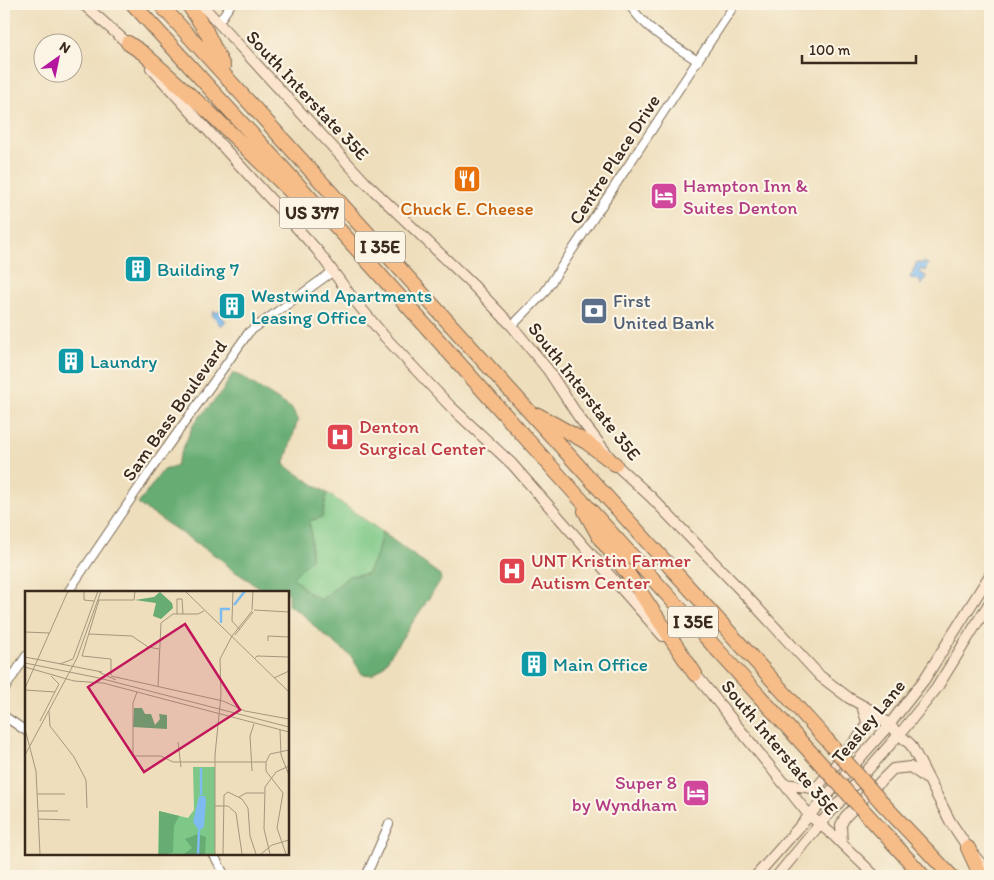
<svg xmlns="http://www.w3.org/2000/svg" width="994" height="880" font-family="Itim,sans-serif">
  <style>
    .green { fill: #7dc886; stroke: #5c7952 }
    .forest { fill: #66ac73; stroke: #506b48 }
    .water { fill: #7dbbf0; stroke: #5c7287 }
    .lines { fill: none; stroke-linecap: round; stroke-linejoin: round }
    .street-casing { stroke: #7a6955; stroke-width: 10 }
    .secondary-casing { stroke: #7a6955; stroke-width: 12 }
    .highway-casing { stroke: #7a6955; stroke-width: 16 }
    .street { stroke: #fff; stroke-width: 8 }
    .secondary { stroke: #fce5cf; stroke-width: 10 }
    .highway { stroke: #f7bd88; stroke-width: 14 }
    .highway-bridge-casing { stroke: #7a6955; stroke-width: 16; stroke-linecap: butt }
    .highway-bridge { stroke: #f7bd88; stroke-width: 14 }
    .labels { text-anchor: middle; stroke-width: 4.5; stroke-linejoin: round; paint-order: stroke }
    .shield { fill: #fcf5e5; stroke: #75675a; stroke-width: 1 }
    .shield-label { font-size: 18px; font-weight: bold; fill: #3b2a1e }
    .street-label { font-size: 19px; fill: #3b2a1e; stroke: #fcf5e5 }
    .hotel-label { font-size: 19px; fill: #b23c85; stroke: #fcf5e5; text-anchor: start }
    .food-label { font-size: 19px; fill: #c56008; stroke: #fcf5e5 }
    .culture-label { font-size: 19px; fill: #0d838f; stroke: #fcf5e5; text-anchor: start }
    .service-label { font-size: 19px; fill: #4e5e75; stroke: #fcf5e5; text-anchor: start }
    .health-label { font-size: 19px; fill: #be3a42; stroke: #fcf5e5; text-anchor: start }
    .inset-river { fill: none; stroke: #7dbbf0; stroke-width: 2.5 }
    .inset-road { fill: none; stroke: #a6967d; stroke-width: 1 }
    .view { fill: #c2185b; fill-opacity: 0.15; stroke: #c2185b; stroke-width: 2.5 }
    .inset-edge { fill: none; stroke: #3b2a1e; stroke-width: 2.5 }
  </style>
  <rect width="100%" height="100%" fill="#fcf5e5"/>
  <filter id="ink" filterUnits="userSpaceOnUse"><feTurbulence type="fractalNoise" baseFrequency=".02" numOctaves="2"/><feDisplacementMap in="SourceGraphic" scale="10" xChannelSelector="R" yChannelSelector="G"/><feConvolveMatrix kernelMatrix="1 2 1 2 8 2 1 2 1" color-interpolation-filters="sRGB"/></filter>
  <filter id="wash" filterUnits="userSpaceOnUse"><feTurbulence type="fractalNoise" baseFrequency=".0096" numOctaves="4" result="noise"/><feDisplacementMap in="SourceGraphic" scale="20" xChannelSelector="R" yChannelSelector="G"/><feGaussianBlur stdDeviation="1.12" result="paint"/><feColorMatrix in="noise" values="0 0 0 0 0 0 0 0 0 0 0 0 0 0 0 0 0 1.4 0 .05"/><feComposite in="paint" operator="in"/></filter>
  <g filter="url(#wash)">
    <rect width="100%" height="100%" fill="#eedebc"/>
    <path class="green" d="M327 493 382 532 377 554 367 574 349 576 321 600 307 592 293 577 311 559V531L309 521 322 517Z"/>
    <path class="forest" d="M233 373 242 377 291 408 298 419 284 465 327 493 322 517 309 521 311 531V559L293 577 307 592 321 600 349 576 367 574 377 554 382 532 440 575 441 580 382 668 372 675 362 674 351 656 316 628 306 617 288 605V592H267L231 569 222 560 138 504 163 470 175 467 194 423 222 392Z"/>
    <path class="water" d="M917 262 922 264 923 262 928 264 925 271 921 269 919 272 926 276 922 285 920 284 921 280 910 278Z
      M220 310 222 313 220 315 226 321 221 326 212 314 214 311 217 313Z"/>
  </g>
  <g filter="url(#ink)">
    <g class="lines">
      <g class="street-casing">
        <path id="street" d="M629 4C645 29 673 45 698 61
          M218 23 231 4
          M512 326 544 293 735 4
          M68 592 148 474 249 332 332 272
          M4 690 26 656
          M4 716 26 731
          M212 854 215 857 225 876
          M366 876 389 824"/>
      </g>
      <g class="secondary-casing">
        <path id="secondary" d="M83 4 133 48
          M201 4 364 181 472 284 512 326 548 370 578 416 615 464 651 497 750 600 820 676 849 698 876 713 911 745 950 821 968 848 990 875
          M151 68 317 250 351 296 384 336 451 407 512 464 663 636
          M692 670 809 815 834 836 875 876
          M785 784 812 788 819 785 865 729 867 722 862 706
          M842 844 841 825 845 817 893 769 910 767 919 773 925 778
          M756 876 889 725 924 680 990 575
          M777 876 820 824 903 730 936 689 990 602"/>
      </g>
      <g class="highway-casing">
        <path id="highway" d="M133 4 364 257 573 491 812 754
          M160 4 826 739
          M188 4 206 31 223 66
          M128 43 143 53 209 112 314 214
          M538 415 586 442 615 464
          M585 511 600 538 628 574 695 674
          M883 804 951 876
          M872 820 923 876
          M968 848 981 876"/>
      </g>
      <use href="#street" class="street"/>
      <use href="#secondary" class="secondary"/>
      <use href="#highway" class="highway"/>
      <g class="highway-bridge-casing">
        <path id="highway-bridge" d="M826 739 883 804
          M812 754 872 820"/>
      </g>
      <use href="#highway-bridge" class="highway-bridge"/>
    </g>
  </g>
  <defs>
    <g id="restaurant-square" transform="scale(1.4375)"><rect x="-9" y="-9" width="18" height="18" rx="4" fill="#e8710a" stroke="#fcf5e5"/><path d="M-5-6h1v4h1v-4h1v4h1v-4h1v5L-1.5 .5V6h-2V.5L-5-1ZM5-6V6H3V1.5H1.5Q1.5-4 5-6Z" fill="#fff"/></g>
    <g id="hotel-square" transform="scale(1.4375)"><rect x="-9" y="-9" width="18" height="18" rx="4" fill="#d1479c" stroke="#fcf5e5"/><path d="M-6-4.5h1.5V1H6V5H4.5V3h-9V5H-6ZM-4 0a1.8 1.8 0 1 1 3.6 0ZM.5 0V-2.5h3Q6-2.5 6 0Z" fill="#fff"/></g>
    <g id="building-square" transform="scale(1.4375)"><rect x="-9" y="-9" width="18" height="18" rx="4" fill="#0f9aa8" stroke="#fcf5e5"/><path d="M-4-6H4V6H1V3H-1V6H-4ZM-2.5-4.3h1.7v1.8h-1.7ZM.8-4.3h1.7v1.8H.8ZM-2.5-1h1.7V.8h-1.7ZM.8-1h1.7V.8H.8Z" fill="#fff"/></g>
    <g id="bank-square" transform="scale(1.4375)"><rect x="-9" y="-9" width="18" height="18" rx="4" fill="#5c6f8a" stroke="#fcf5e5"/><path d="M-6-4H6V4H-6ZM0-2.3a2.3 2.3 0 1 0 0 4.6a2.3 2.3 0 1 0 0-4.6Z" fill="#fff"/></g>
    <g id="hospital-square" transform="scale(1.4375)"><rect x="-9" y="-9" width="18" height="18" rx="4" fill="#e0444e" stroke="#fcf5e5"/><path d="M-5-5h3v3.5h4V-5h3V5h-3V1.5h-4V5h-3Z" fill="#fff"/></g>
  </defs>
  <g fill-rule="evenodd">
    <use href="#restaurant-square" x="467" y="179"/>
    <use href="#hotel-square" x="664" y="196"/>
    <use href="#building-square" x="138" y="269"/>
    <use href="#building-square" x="232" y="306"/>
    <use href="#bank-square" x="594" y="311"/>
    <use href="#building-square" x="71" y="361"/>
    <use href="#hospital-square" x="340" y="437"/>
    <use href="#hospital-square" x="512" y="571"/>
    <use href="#building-square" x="534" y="664"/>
    <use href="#hotel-square" x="696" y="793"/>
  </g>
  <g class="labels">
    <g class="shield">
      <rect x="279.5" y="197.5" width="65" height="31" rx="4"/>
      <rect x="355" y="231.5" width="50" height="31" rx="4"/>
      <rect x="668" y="606.5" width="50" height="31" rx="4"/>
    </g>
    <g class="shield-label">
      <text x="312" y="219">US 377</text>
      <text x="380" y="253">I 35E</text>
      <text x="693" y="628">I 35E</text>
    </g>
    <g class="street-label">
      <text transform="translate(308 95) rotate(47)" y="7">South Interstate 35E</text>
      <text transform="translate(614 159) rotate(-57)" y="7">Centre Place Drive</text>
      <text transform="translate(585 391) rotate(52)" y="7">South Interstate 35E</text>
      <text transform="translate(174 410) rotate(-55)" y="7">Sam Bass Boulevard</text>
      <text transform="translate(868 721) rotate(-50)" y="7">Teasley Lane</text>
      <text transform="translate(780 747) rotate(50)" y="7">South Interstate 35E</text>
    </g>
    <g class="hotel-label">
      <text x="683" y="192">Hampton Inn &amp;<tspan x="683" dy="22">Suites Denton</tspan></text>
      <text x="677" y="789" text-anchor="end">Super 8<tspan x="677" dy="22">by Wyndham</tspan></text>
    </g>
    <g class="food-label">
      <text x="467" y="215">Chuck E. Cheese</text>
    </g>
    <g class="culture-label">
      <text x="157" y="276">Building 7</text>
      <text x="251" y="302">Westwind Apartments<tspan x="251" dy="22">Leasing Office</tspan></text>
      <text x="90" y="368">Laundry</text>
      <text x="553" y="671">Main Office</text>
    </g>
    <g class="service-label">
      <text x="613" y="307">First<tspan x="613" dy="22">United Bank</tspan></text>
    </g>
    <g class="health-label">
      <text x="359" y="433">Denton<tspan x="359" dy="22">Surgical Center</tspan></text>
      <text x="531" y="567">UNT Kristin Farmer<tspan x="531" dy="22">Autism Center</tspan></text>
    </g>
  </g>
  <g transform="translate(25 591)">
    <rect width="264" height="264" fill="#eedebc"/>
    <path d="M168 176H190V263H133L134 220 163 227 169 219Z" fill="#7dc886"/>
    <path d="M135 1 147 12 148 17 136 28 128 25 131 12 110 9 129 6ZM109 117H117L120 123H126L130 134 135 128 134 123 142 124V138L108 136ZM134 220 154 225 149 235 148 261 143 263H134ZM173 243 181 246 180 263H159L167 257 160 248Z" fill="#66ac73"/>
    <path d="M174 205H180L181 210 179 236 174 240 168 231Z" fill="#7dbbf0"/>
    <path class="inset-river" d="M209 14 220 0M196 32V18H205M176 204V177M173 263 174 240"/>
    <path class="inset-road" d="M59 0V9L69 10M160 0 264 101M208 0 207 30 215 39M73 9H109L110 0M74 9 57 65 86 68V84M227 19 228 0M229 19 264 21M152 23V8H157L158 23M0 41 24 42M64 43 107 45 123 56 134 58M210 44 228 21M207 45 227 20M243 50V45L264 46M0 66 77 81M229 68 232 65 264 66M0 72 74 87 264 136M35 73 48 68 73 0M0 76 49 90 78 92 264 141M74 81 91 89M86 85 198 110 220 120 264 128M249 87 264 80M133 95 136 32 148 23H173L179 20M0 97 43 0M0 99 30 101M112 101 108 112V165H136L148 171H241M24 120 25 135 49 166 61 189 62 217M15 130 34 93 26 85M0 138 11 180 15 263M255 139 256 164 264 184M153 151 156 176M0 164 52 67 76 0M227 180 225 145 229 133M12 203H40M214 206 221 202H239M190 215H203L211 222 217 263M13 220H33M13 228 45 229M190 263V164L196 104 195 68 207 45M198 263 199 204 203 201 217 208 223 217 225 245 231 263M236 263 247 254 264 249M245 263 239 238 240 196 251 181 264 175M261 263 252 237 258 202 241 180V171L245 163 264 159"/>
    <path class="view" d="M160 33 215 119 119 181 63 96Z"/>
    <rect width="264" height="264" class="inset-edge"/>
  </g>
  <rect width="994" height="880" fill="none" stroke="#fcf5e5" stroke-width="20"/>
  <g transform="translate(58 58) rotate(33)"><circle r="24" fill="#fcf5e5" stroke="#afa495"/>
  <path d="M0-4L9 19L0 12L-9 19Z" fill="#b5179e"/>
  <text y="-8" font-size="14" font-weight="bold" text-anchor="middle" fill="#3b2a1e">N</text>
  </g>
  <path d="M802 55v8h114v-8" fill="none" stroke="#3b2a1e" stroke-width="2.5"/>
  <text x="809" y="55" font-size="15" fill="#3b2a1e" stroke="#fcf5e5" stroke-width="4" paint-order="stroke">100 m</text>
</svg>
